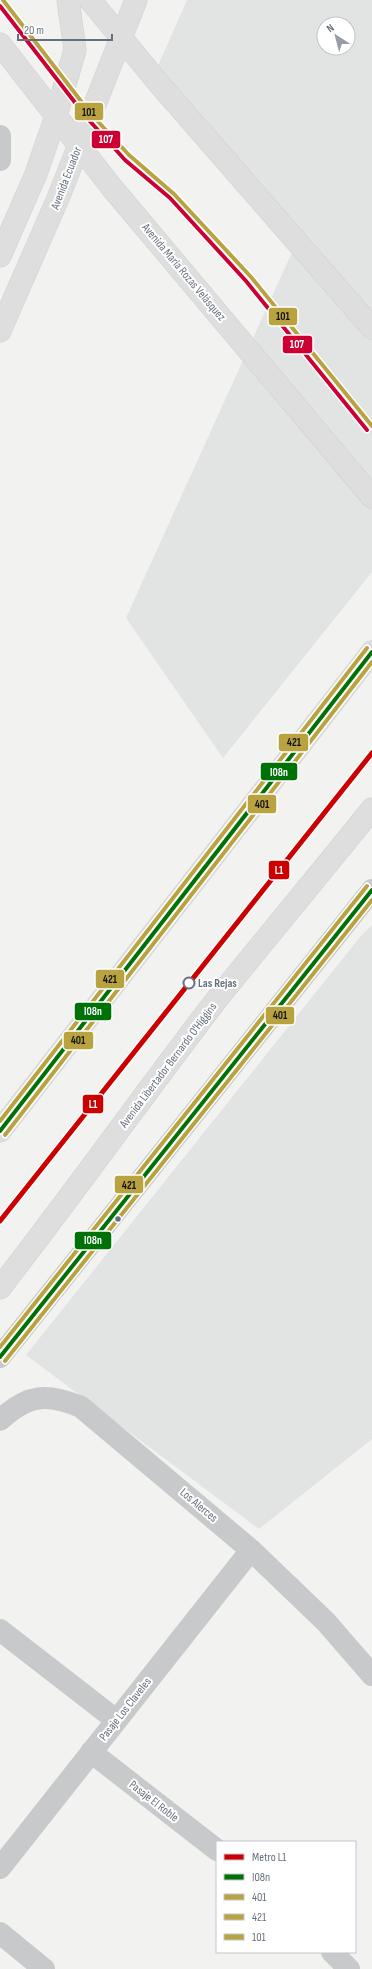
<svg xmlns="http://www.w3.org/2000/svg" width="372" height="1969" font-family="'Sofia Sans Condensed',sans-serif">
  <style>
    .built { fill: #e2e3e3; fill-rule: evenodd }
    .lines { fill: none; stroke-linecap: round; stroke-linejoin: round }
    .major-casing { stroke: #cecfcf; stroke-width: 23 }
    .minor { stroke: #c8c9ca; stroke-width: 22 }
    .major { stroke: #dedede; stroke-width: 22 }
    .bus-1-casing { stroke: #fff; stroke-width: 7 }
    .bus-2-casing { stroke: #fff; stroke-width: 7 }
    .bus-3-casing { stroke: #fff; stroke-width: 7 }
    .bus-4-casing { stroke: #fff; stroke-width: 7 }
    .bus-5-casing { stroke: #fff; stroke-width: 7 }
    .bus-1 { stroke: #007106; stroke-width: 4 }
    .bus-2 { stroke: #b8a340; stroke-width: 4 }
    .bus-3 { stroke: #b8a340; stroke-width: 4 }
    .bus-4 { stroke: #b8a340; stroke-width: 4 }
    .bus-5 { stroke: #c03; stroke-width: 4 }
    .metro-1-casing { stroke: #fff; stroke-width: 8 }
    .metro-1 { stroke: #c00; stroke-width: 5 }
    .stop-dot { fill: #fff; stroke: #656f7e; stroke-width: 2 }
    .bus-dot { fill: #656f7e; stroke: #fff; stroke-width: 1.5 }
    .labels { text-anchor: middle; stroke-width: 4; stroke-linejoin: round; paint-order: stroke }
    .street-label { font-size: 12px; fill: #656f7e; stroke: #fff }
    .stop-label { font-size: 12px; font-weight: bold; fill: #656f7e; stroke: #fff; text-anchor: start }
    .line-badge { stroke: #fff; stroke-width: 1.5 }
    .badge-label { font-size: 11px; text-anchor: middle; font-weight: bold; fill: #fff }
    .pale-badge-label { font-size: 11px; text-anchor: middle; font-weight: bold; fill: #111 }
  </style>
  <rect width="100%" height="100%" fill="#f2f2f1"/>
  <path class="built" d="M187 0H372V572L223 758 126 618 299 237 157 68ZM324 24H348V48H324Z
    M372 925V1439L259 1529 26 1355 360 937Z"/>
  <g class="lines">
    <g class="major-casing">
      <path id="major" d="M90 0 161 86 372 328
        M0 44 113 189 372 497
        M0 256 36 174 56 116 75 50 68 0
        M0 331 59 196 136 0
        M0 1131 372 652
        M0 1288C73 1194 142 1097 214 1003 266 938 320 874 372 809"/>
    </g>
    <path class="minor" d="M0 136V160
      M0 1357 372 890
      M0 1420C28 1394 47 1393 81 1407L251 1550 326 1622 372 1675
      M0 1630 116 1720
      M91 1752 217 1850
      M0 1868 251 1550
      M0 1933 44 1969
      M332 1952 349 1969"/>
    <use href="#major" class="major"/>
    <g class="bus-1-casing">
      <path id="bus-1" d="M0 1131 372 652
        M0 1357 372 890"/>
    </g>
    <g class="bus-2-casing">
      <path id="bus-2" d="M5 1135 372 662
        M5 1361 372 900"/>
    </g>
    <g class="bus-3-casing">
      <path id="bus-3" d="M0 1121 367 648
        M0 1347 367 886"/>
    </g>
    <g class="bus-4-casing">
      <path id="bus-4" d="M3 0 91 114 129 155 174 194 251 277 372 426"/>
    </g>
    <g class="bus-5-casing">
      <path id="bus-5" d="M0 6 87 118 125 160 170 198 246 281 367 430"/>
    </g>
    <use href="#bus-1" class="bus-1"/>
    <use href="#bus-2" class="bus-2"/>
    <use href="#bus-3" class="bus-3"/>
    <use href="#bus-4" class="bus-4"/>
    <use href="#bus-5" class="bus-5"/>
    <g class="metro-1-casing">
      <path id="metro-1" d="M0 1221 372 753"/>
    </g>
    <use href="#metro-1" class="metro-1"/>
  </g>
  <circle class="stop-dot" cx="189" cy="983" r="5.5"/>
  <circle class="bus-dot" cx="118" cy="1219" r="3.5"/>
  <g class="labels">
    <g class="street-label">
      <text transform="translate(66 178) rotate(-69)" y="4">Avenida Ecuador</text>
      <text transform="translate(184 272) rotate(50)" y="4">Avenida María Rozas Velásquez</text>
      <text transform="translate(168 1065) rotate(-53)" y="4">Avenida Libertador Bernardo O'Higgins</text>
      <text transform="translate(199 1505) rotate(40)" y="4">Los Alerces</text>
      <text transform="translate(125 1709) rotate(-52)" y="4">Pasaje Los Claveles</text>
      <text transform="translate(154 1801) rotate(38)" y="4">Pasaje El Roble</text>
    </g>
    <g class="stop-label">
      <text x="198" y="987">Las Rejas</text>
    </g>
  </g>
  <g class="line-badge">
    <rect x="74" y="102" width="30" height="19" rx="4" fill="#b8a340"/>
    <rect x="91" y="130" width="30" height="19" rx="4" fill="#c03"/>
    <rect x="268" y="307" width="30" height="19" rx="4" fill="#b8a340"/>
    <rect x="282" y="335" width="31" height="19" rx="4" fill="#c03"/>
    <rect x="278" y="733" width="31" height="19" rx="4" fill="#b8a340"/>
    <rect x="260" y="762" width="38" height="19" rx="4" fill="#007106"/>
    <rect x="247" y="794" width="30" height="20" rx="4" fill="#b8a340"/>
    <rect x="268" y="860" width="22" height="20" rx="4" fill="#c00"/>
    <rect x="95" y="969" width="30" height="20" rx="4" fill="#b8a340"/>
    <rect x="74" y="1002" width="38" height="19" rx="4" fill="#007106"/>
    <rect x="265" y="1006" width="30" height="19" rx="4" fill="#b8a340"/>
    <rect x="63" y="1031" width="31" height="19" rx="4" fill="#b8a340"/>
    <rect x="82" y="1094" width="22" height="20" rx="4" fill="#c00"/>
    <rect x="114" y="1175" width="30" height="19" rx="4" fill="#b8a340"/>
    <rect x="74" y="1231" width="38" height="19" rx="4" fill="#007106"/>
  </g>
  <g class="badge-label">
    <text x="106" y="143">107</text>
    <text x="297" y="348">107</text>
    <text x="279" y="776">I08n</text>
    <text x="279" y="874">L1</text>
    <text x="93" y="1015">I08n</text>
    <text x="93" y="1108">L1</text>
    <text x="93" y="1244">I08n</text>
  </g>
  <g class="pale-badge-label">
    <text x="89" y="116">101</text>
    <text x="283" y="320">101</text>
    <text x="294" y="746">421</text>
    <text x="262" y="808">401</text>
    <text x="110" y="983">421</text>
    <text x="280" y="1019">401</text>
    <text x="78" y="1044">401</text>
    <text x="129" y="1189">421</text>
  </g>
  <rect x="216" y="1841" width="140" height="112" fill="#ffffff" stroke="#c1c5cb"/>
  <rect x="224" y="1854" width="20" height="6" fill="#cc0000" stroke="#c1c5cb"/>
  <text x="252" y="1861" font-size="12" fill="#656f7e">Metro L1</text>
  <rect x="224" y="1874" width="20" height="6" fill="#007106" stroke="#c1c5cb"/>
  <text x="252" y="1881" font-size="12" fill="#656f7e">I08n</text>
  <rect x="224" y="1894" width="20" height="6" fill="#b8a340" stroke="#c1c5cb"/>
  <text x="252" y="1901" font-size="12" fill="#656f7e">401</text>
  <rect x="224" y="1914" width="20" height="6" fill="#b8a340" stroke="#c1c5cb"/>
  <text x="252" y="1921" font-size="12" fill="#656f7e">421</text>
  <rect x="224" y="1934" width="20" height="6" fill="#b8a340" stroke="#c1c5cb"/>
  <text x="252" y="1941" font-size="12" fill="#656f7e">101</text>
  <g transform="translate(336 36) rotate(324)"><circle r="19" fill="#ffffff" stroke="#c1c5cb"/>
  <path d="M0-3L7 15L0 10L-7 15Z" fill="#969da6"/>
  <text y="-6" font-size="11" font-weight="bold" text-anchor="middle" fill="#656f7e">N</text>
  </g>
  <path d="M18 34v6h94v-6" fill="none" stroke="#656f7e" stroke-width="2"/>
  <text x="24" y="34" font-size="12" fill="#656f7e" stroke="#ffffff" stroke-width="3" paint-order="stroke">20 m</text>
</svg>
